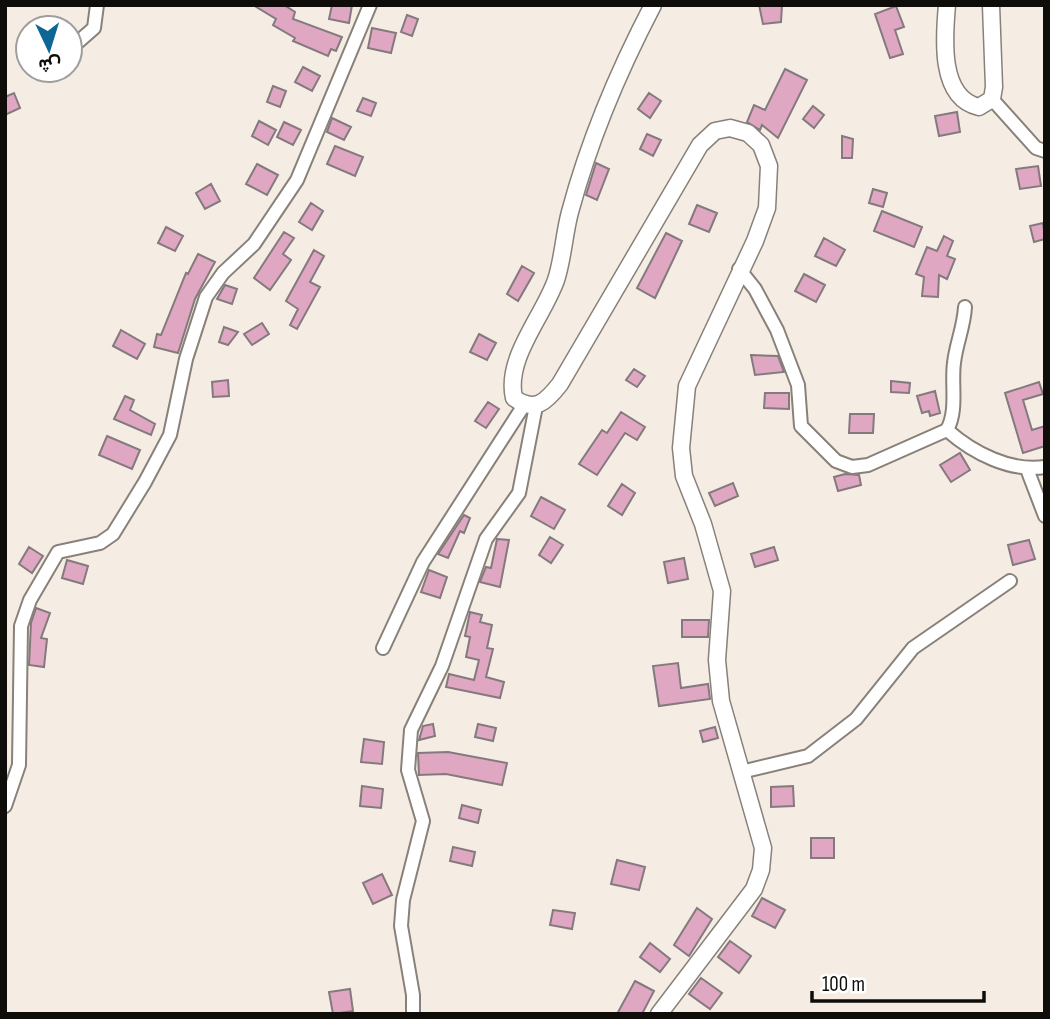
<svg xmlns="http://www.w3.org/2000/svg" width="1050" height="1019" font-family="'Sofia Sans Condensed',Vazirmatn,sans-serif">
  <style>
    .building { fill: #dfa7c2; stroke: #847a7e; stroke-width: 2 }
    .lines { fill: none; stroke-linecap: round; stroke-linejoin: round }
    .minor-casing { stroke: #88817a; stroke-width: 16 }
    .tertiary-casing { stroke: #88817a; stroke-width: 19 }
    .minor { stroke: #fff; stroke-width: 12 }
    .tertiary { stroke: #fff; stroke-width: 16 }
  </style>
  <rect width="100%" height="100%" fill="#f5ede4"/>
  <path class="building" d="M253 5H284L295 12 293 19 342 37 336 51 331 49 328 56 293 41 295 38 273 25 276 19Z
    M332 5H352L349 23 329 19Z
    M759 5H782L781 22 763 24Z
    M896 6 904 27 895 30 903 54 890 58 875 14Z
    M407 15 418 19 412 36 401 32Z
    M372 28 396 33 391 53 368 48Z
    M303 67 320 76 312 91 295 82Z
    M785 69 807 80 778 138 762 125 760 130 747 122 754 105 765 110Z
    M273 86 286 91 280 107 267 102Z
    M14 93 20 108 5 115V97Z
    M649 93 661 101 650 118 638 109Z
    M363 98 376 103 371 116 357 111Z
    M813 106 824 115 814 128 803 119Z
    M957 112 960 132 939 136 935 116Z
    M332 118 351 127 344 140 327 132Z
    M259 121 276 130 268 145 252 136Z
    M284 122 301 130 293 145 277 137Z
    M647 134 661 140 653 156 640 149Z
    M842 136 853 139 852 158H842Z
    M335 146 363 157 355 176 327 164Z
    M596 163 609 169 597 200 586 195Z
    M257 164 278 175 267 195 246 184Z
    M1038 166 1041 186 1020 189 1016 169Z
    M211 184 220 201 205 209 196 193Z
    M873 189 887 193 883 207 869 203Z
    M311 203 323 211 312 230 299 222Z
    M697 205 717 213 709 232 689 224Z
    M882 211 922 227 914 247 874 231Z
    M1043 223 1045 239 1034 242 1030 226Z
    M166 227 183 236 175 251 158 243Z
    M284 232 294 238 283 254 291 260 270 290 254 278Z
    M666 233 682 241 655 298 637 288Z
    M944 236 953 241 947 256 955 259 947 279 939 275 938 297 922 296 924 277 916 274 927 247 937 251Z
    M824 238 845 250 836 266 815 256Z
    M314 250 324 256 310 282 320 287 297 329 290 325 298 309 286 301Z
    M198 254 215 262 195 299 178 353 154 347 157 334 161 335 186 273 188 274Z
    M522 266 534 273 518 301 507 294Z
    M804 274 825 285 816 302 795 291Z
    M225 285 237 289 232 304 217 299Z
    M262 323 269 334 252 345 244 334Z
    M224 327 238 332 228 345 219 342Z
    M121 330 145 344 137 359 113 346Z
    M479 334 496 343 487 360 470 352Z
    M751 355 778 356 784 372 755 375Z
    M634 369 645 376 637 387 626 380Z
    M228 380 229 396 213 397 212 382Z
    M891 381 910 383 909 393 891 392Z
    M1039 382 1043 394 1023 400 1032 430 1045 426V446L1023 453 1005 393Z
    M935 391 940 413 930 416 929 411 922 413 917 396Z
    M765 393H789V409L764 408Z
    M125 396 134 400 130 410 155 424 151 435 114 419Z
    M488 402 499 409 486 428 475 421Z
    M621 412 645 427 637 440 625 433 597 475 579 464 602 430 607 433Z
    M850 414H874L873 433H849Z
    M107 436 140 450 132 469 99 455Z
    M960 453 970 470 951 482 940 465Z
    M845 474 859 475 861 485 838 491 834 477Z
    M733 483 738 496 715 506 709 493Z
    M622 484 635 493 622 515 608 506Z
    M541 497 565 510 554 529 531 516Z
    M464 515 470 518 464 533 460 531 448 558 438 554Z
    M550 537 563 545 551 563 539 555Z
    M497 539 509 540 500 587 480 582 486 567 491 568Z
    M1029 540 1035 559 1013 565 1008 545Z
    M29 547 43 556 32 573 19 564Z
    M774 547 778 560 755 567 751 554Z
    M684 558 688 579 668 583 664 562Z
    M67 560 88 566 83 584 62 578Z
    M429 570 447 577 440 598 421 592Z
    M36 608 50 613 41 638 47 639 44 667 29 665 31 623Z
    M470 612 482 615 480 622 492 625 487 648 493 649 486 677 504 682 500 698 446 687 449 674 474 680 479 660 466 657 470 637 465 636Z
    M682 620H709L708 637H682Z
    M678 663 681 688 708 684 710 699 659 706 653 666Z
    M433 724 435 736 419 740 423 726Z
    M478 724 496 728 493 741 475 737Z
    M715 727 718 738 703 742 700 731Z
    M364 739 384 742 382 764 361 762Z
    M448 752 507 763 502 785 446 774 419 775 418 753Z
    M362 786 383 789 381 808 360 806Z
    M793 786 794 806 771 807V787Z
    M462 805 481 810 478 823 459 818Z
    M811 838H834V858H811Z
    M453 847 475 852 472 866 450 861Z
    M617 860 645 867 639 890 611 884Z
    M382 874 392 895 373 904 363 883Z
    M762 898 785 910 775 928 752 916Z
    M697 908 712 919 689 956 674 945Z
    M553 910 575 913 572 929 550 925Z
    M730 941 751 956 739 973 718 957Z
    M650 943 670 959 660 972 640 957Z
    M701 978 722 993 710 1009 689 994Z
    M635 981 654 991 642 1014H617Z
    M350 989 353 1011 333 1014 329 992Z"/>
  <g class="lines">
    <g class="minor-casing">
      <path id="minor" d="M70 49 94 28 97 5
        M992 99 1036 148 1045 151
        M739 269 755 289 777 330 798 385 801 426 836 461 852 467 868 465 947 430C958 410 951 384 954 363 956 344 964 327 965 307
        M947 430C973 453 1010 472 1045 467
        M1027 469 1045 516
        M383 648 423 562 524 405
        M741 772 808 756 856 719 913 648 1010 581
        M5 806 19 765 21 626 30 600 58 552 100 543 113 534 145 482 170 435 186 359 206 297 223 273 254 244 297 180 370 5
        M413 1014V995L401 926 403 900 423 821 408 770 411 730 442 666 486 539 519 493 536 406"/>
    </g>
    <g class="tertiary-casing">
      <path id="tertiary" d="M653 5C619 70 589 141 570 212 564 234 563 259 556 280 543 317 505 358 514 398 535 413 546 402 560 384L700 145 715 131 730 128 748 133 761 145 769 166 767 208 755 241 687 386 681 448 684 476 703 524 722 591 717 660 721 701 763 848 761 870 754 889 659 1014
        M947 5C944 38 939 98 979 107L992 99 994 87 991 5"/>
    </g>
    <use href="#minor" class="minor"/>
    <use href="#tertiary" class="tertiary"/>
  </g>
  <rect width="1050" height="1019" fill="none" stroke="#0f0d0a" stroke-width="14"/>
  <g transform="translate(49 49) rotate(176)"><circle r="33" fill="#ffffff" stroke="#9f9e9d" stroke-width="2"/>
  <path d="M0-5L12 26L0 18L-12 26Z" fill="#0e6697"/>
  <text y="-10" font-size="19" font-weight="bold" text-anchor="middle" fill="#0f0d0a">ش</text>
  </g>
  <path d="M812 991v10h172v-10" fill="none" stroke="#0f0d0a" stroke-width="3.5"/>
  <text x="822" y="991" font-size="21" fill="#0f0d0a" stroke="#ffffff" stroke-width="5" paint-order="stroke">100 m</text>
</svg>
